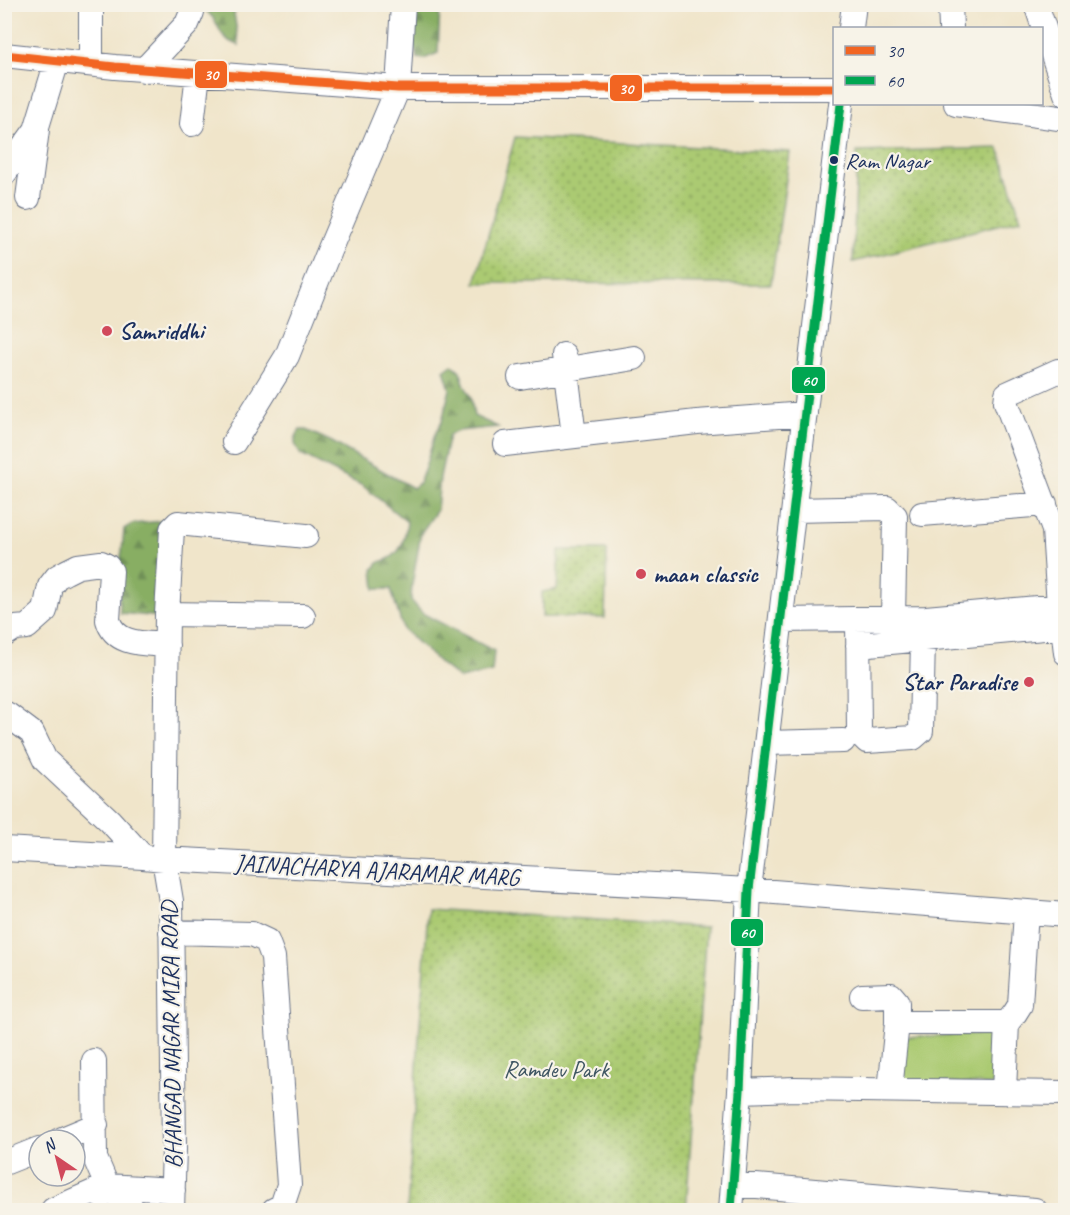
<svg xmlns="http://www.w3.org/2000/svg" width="1070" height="1215" font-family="Caveat,sans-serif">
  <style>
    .grass { fill: url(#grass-dots); stroke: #637c68; stroke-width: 1.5 }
    .forest { fill: url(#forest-firs); stroke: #526e61; stroke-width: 1.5 }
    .garden { fill: #abca72; stroke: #637c68; stroke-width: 1.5 }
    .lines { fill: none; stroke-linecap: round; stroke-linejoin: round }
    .minor-casing { stroke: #666f84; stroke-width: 26 }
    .minor { stroke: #fff; stroke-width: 24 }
    .bus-1-casing { stroke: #f7f3e8; stroke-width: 14 }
    .bus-2-casing { stroke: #f7f3e8; stroke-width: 14 }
    .bus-1 { stroke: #f26522; stroke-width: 9 }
    .bus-2 { stroke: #00a651; stroke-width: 9 }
    .bus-dot { fill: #1b2f5e; stroke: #f7f3e8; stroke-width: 2 }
    .poi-dot { fill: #d1495b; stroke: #f7f3e8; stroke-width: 2 }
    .labels { text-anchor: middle; stroke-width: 4.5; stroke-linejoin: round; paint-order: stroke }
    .bus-label { font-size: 22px; fill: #1b2f5e; stroke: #f7f3e8; text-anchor: start }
    .poi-label { font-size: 24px; font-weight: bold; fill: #1b2f5e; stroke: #f7f3e8; text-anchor: start }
    .street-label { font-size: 24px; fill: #1b2f5e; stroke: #f7f3e8 }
    .park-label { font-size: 24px; fill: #3f5663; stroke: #f7f3e8 }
    .line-badge { stroke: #f7f3e8; stroke-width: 2 }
    .badge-label { font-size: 16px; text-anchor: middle; font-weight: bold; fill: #fff }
  </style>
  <defs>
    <pattern id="grass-dots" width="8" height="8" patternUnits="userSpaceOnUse" patternTransform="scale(1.5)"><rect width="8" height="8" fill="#abca72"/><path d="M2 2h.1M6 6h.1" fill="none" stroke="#8aa461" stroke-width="1.8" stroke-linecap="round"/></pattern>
    <pattern id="forest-firs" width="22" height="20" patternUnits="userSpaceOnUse" patternTransform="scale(1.5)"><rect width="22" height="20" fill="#88ae64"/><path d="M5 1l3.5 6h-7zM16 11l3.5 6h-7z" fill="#6e8e56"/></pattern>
  </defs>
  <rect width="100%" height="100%" fill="#f7f3e8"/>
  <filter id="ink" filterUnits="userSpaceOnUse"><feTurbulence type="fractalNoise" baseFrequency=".0167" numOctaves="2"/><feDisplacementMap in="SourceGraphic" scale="12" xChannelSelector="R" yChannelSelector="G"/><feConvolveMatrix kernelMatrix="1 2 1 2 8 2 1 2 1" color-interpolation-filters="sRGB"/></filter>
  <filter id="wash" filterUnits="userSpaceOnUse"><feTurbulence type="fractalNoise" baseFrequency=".008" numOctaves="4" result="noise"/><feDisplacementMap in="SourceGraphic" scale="24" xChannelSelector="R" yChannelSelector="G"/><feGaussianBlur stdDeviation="1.35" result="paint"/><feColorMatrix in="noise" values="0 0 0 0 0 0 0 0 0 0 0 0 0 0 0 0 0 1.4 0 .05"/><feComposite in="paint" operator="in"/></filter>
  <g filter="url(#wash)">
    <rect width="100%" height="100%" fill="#f0e5ca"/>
    <path class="grass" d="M515 137 790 152 771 284 475 283Z
      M999 148 1021 219 853 262 857 152Z
      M559 550H607L605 618 542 617V592L557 589Z
      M428 909 706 927 686 1210H407Z"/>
    <path class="forest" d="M201 5H246L234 13 239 45 229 41 222 34 213 18Z
      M416 5H440L438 53 424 59 417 58 413 40Z
      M452 364 460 371 465 386 471 397 474 416 498 427 458 431 449 435 440 477 437 510 421 533 412 585 411 600 422 613 494 651 492 672 460 679 443 666 403 629 391 589H375L373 570C380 560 378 563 388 559 403 552 405 536 407 522L363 486 301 455C294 444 292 441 300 430H306L332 442 413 488 419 483 425 468 435 434 442 421 450 389 444 370Z
      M162 521 171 543 160 617 120 613 118 571 122 551 124 529 132 524Z"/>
    <path class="garden" d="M997 1034 994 1085 894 1081 901 1037Z"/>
  </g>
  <g filter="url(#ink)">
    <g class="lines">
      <g class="minor-casing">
        <path id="minor" d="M950 4 951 28
          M1036 4 1066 94
          M851 28 854 4
          M4 55 115 67 398 88H834
          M91 64V4
          M144 70 187 24 192 12 190 4
          M956 104 1066 119
          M192 124 198 74
          M4 174 36 130 57 61
          M28 198 37 130
          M564 355 574 436
          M520 377 634 358
          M234 442 287 356 329 251 398 88 403 4
          M505 444 697 422 805 414
          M794 510 887 508 895 516 893 618
          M922 514 1045 504
          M167 614 303 616
          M858 619 859 733 867 741 913 738 921 731 923 639
          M781 620 926 618 1059 606 1054 530 1006 402 1007 394 1058 371 1066 372
          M1063 626 1066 653
          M4 635 15 628 27 627 45 611 50 586 57 577 66 572 78 566 101 563 107 566 111 571 108 620C115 646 146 643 167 645
          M858 645 1066 626
          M4 713 8 715 32 733 45 760 110 821 143 857
          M766 743 843 741
          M4 849 143 857 164 859 749 890 1066 915
          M171 932 252 934 267 941 273 957 289 1185 282 1206 274 1210
          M862 996 891 995 897 1002V1023
          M1007 1023 1015 1013 1020 1005 1026 912
          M94 1061 95 1158 107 1186
          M890 1090 897 1023H1007L1004 1091
          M740 1091 795 1089 1066 1093
          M60 1140 96 1125
          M4 1163 39 1149
          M733 1184 1035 1210
          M101 1196 111 1192 125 1199 133 1210
          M53 1210 107 1186 173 1190
          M172 1210 174 1149 171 901 164 859 167 614 172 529 178 523 306 536
          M731 1210 740 1091 749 890 841 104"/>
      </g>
      <use href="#minor" class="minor"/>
      <g class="bus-1-casing">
        <path id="bus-1" d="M4 55 115 67 398 88H834"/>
      </g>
      <g class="bus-2-casing">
        <path id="bus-2" d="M731 1210 740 1091 749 890 841 104"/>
      </g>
      <use href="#bus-1" class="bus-1"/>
      <use href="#bus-2" class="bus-2"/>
    </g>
  </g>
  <circle class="bus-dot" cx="834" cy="160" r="5"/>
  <g class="poi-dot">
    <circle cx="107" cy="331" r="6"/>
    <circle cx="641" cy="574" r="6"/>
    <circle cx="1029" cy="682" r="6"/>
  </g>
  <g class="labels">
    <g class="bus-label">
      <text x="845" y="168">Ram Nagar</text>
    </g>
    <g class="poi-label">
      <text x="119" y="339">Samriddhi</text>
      <text x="653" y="582">maan classic</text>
      <text x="1017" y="690" text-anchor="end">Star Paradise</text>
    </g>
    <g class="street-label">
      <text transform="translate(377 870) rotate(3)" y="8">JAINACHARYA AJARAMAR MARG</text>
      <text transform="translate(171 1035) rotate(-91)" y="8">BHANGAD NAGAR MIRA ROAD</text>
    </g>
    <g class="park-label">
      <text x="556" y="1077">Ramdev Park</text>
    </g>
  </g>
  <g class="line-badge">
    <rect x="194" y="60" width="34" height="29" rx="6" fill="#f26522"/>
    <rect x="609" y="74" width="34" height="28" rx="6" fill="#f26522"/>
    <rect x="791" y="366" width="35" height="28" rx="6" fill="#00a651"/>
    <rect x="730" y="918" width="34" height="29" rx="6" fill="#00a651"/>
  </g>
  <g class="badge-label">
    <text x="211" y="80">30</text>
    <text x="626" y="94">30</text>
    <text x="809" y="386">60</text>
    <text x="747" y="938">60</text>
  </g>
  <rect width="1070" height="1215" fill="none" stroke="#f7f3e8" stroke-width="24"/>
  <rect x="833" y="27" width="210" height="78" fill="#f7f3e8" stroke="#9fa5b1" stroke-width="1.5"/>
  <rect x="845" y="46" width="30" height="9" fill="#f26522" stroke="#9fa5b1" stroke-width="1.5"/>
  <text x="887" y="57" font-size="18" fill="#1b2f5e">30</text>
  <rect x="845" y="76" width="30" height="9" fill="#00a651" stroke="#9fa5b1" stroke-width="1.5"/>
  <text x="887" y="87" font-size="18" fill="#1b2f5e">60</text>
  <g transform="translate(57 1158) rotate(325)"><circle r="28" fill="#f7f3e8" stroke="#9fa5b1" stroke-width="1.5"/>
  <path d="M0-4.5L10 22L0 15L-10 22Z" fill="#d1495b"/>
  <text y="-9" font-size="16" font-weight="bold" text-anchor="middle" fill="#1b2f5e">N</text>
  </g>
</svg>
